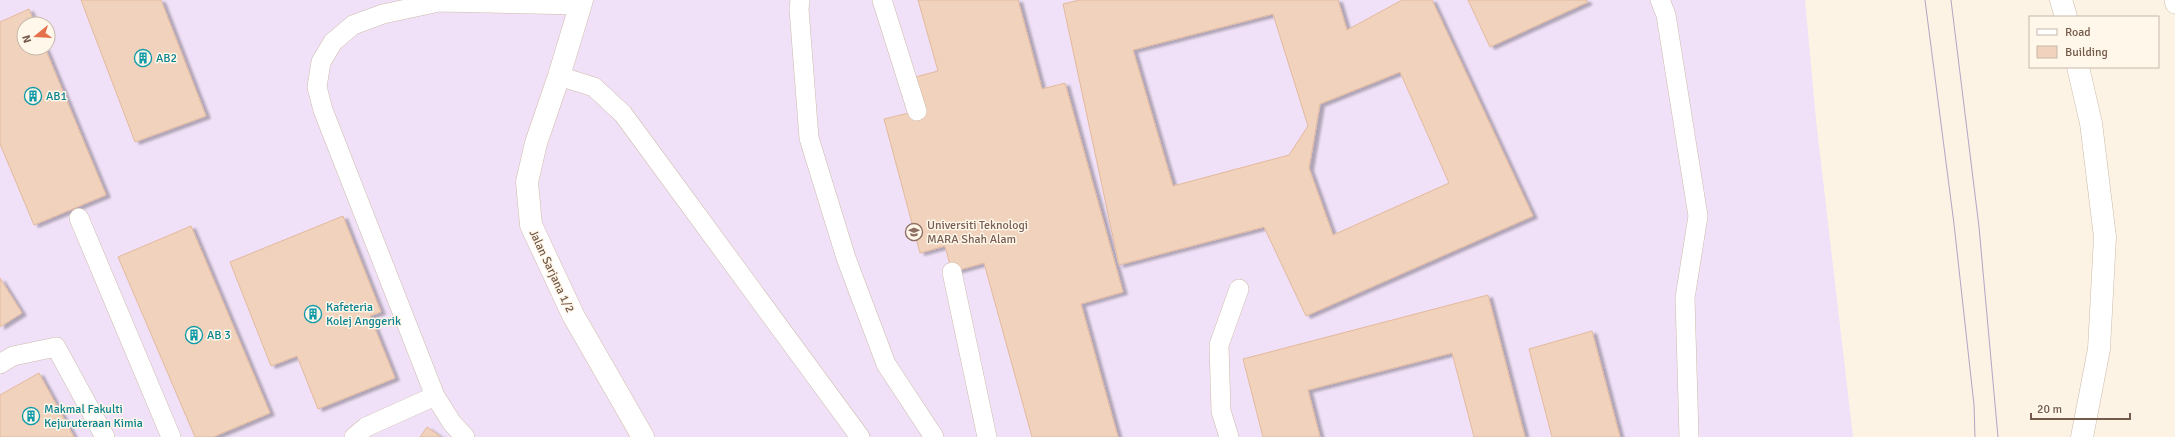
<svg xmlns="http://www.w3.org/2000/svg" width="2175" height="437" font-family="Signika,sans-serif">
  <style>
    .education { fill: #f0e1f8; fill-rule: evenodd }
    .building { fill: #f1d2bc; stroke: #e3b99d; fill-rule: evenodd; filter: url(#shadow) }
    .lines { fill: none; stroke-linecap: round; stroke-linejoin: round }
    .lane-casing { stroke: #cdbbab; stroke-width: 20 }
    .street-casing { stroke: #cdbbab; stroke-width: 23 }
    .secondary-casing { stroke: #d0bba8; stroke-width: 23 }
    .lane { stroke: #fff; stroke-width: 19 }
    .street { stroke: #fff; stroke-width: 22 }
    .secondary { stroke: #fff; stroke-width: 22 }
    .tram { stroke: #b6a3c5; stroke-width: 1 }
    .labels { text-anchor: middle; stroke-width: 3; stroke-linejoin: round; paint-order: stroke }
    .culture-label { font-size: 12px; fill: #0d838f; stroke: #fff7ea; text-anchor: start }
    .education-label { font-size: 12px; fill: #785e54; stroke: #fff7ea; text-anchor: start }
    .street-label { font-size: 12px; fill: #745a4a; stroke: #fff7ea }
  </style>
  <defs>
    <filter id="shadow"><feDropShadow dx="4.5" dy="2.5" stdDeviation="1" flood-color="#0004"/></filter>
  </defs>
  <rect width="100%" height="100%" fill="#fcf3e4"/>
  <path class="education" d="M0 0H1805L1816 120 1853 437H0ZM24 24H48V48H24Z"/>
  <path class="building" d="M81 0H161L206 116 135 142Z
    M918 0H1018L1042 89 1065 83 1123 292 1081 304 1118 437H1032L984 263 952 272 945 246 920 253 884 119 917 111 908 79 938 71Z
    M1080 0H1338L1347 30 1402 0H1432L1533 216 1306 316 1264 227 1119 265 1063 4ZM1273 14 1308 126 1289 155 1173 186 1133 50ZM1400 72 1449 183 1333 235 1309 168 1320 104Z
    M1468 0H1586L1588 2 1490 47Z
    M29 9 35 24H24V48H45L106 195 34 225 0 144V22Z
    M343 216 381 312 370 316 395 378 318 409 297 356 271 366 230 262Z
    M191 226 270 413 213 437H195L118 257Z
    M0 278 22 313 0 327Z
    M1488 295 1525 437H1474L1452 353 1308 390 1320 437H1263L1243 359Z
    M1592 331 1620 437H1552L1529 349Z
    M39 373 74 437H0V395Z
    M427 427 441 437H420Z"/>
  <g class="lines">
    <g class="lane-casing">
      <path id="lane" d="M800 0 799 9 809 138 846 258 886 364 934 437
        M882 0 917 111
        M1660 0 1666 15 1698 216 1685 298 1689 437
        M2174 0 2175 4
        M559 76 594 87 623 114 860 437
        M79 218 171 437
        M952 272 987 437
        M0 364 13 356 56 347 105 437
        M354 437 366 427 435 396
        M465 437 452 423 435 396 323 110 317 87 321 62 333 42 353 25 383 14 439 2 579 5
        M1229 437 1221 411 1219 345 1239 289"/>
    </g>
    <g class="street-casing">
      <path id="street" d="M2061 0 2066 17
        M2078 67 2091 123 2105 237 2099 349 2082 437"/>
    </g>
    <g class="secondary-casing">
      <path id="secondary" d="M582 0 559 76 536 143 527 182 531 225 573 315 643 437"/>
    </g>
    <use href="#lane" class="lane"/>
    <use href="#street" class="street"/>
    <use href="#secondary" class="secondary"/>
    <path class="tram" d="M1925 0 1954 224 1974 405 1975 437
      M1951 0 1979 227 1998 437"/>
  </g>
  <defs>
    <g id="building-ring" transform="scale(0.9)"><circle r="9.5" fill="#fff7ea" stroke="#0f9aa8" stroke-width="1.5"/><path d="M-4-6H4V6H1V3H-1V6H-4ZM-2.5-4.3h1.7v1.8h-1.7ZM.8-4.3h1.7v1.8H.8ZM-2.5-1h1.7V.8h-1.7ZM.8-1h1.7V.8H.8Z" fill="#0f9aa8"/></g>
    <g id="university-ring" transform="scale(0.9)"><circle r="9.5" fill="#fff7ea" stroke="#8d6e63" stroke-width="1.5"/><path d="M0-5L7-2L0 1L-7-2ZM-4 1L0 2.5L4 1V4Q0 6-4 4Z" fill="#8d6e63"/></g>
  </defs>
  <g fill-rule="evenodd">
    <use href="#building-ring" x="143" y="58"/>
    <use href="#building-ring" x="33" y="96"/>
    <use href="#university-ring" x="914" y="232"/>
    <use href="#building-ring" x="313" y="314"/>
    <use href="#building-ring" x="194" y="335"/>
    <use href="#building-ring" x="31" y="416"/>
  </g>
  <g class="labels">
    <g class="culture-label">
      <text x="156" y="62">AB2</text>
      <text x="46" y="100">AB1</text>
      <text x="326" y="311">Kafeteria<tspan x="326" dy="14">Kolej Anggerik</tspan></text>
      <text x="207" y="339">AB 3</text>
      <text x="44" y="413">Makmal Fakulti<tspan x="44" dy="14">Kejuruteraan Kimia</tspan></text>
    </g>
    <g class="education-label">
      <text x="927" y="229">Universiti Teknologi<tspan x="927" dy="14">MARA Shah Alam</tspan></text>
    </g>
    <g class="street-label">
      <text transform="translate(552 271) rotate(65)" y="4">Jalan Sarjana 1/2</text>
    </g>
  </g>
  <rect x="2029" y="16" width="130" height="52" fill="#fff7ea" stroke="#c7b8aa"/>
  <rect x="2037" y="29" width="20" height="6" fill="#ffffff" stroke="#c7b8aa"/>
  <text x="2065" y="36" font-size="12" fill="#745a4a">Road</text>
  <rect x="2037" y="46" width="20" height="12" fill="#f1d2bc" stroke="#c7b8aa"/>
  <text x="2065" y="56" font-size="12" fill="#745a4a">Building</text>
  <g transform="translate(36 36) rotate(252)"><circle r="19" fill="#fff7ea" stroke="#c7b8aa"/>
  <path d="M0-3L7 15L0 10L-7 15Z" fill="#e4714b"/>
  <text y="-6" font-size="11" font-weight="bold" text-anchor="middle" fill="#745a4a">N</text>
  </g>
  <path d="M2031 413v6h99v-6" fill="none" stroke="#745a4a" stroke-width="2"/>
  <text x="2037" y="413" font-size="12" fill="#745a4a" stroke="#fff7ea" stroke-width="3" paint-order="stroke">20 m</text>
</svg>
